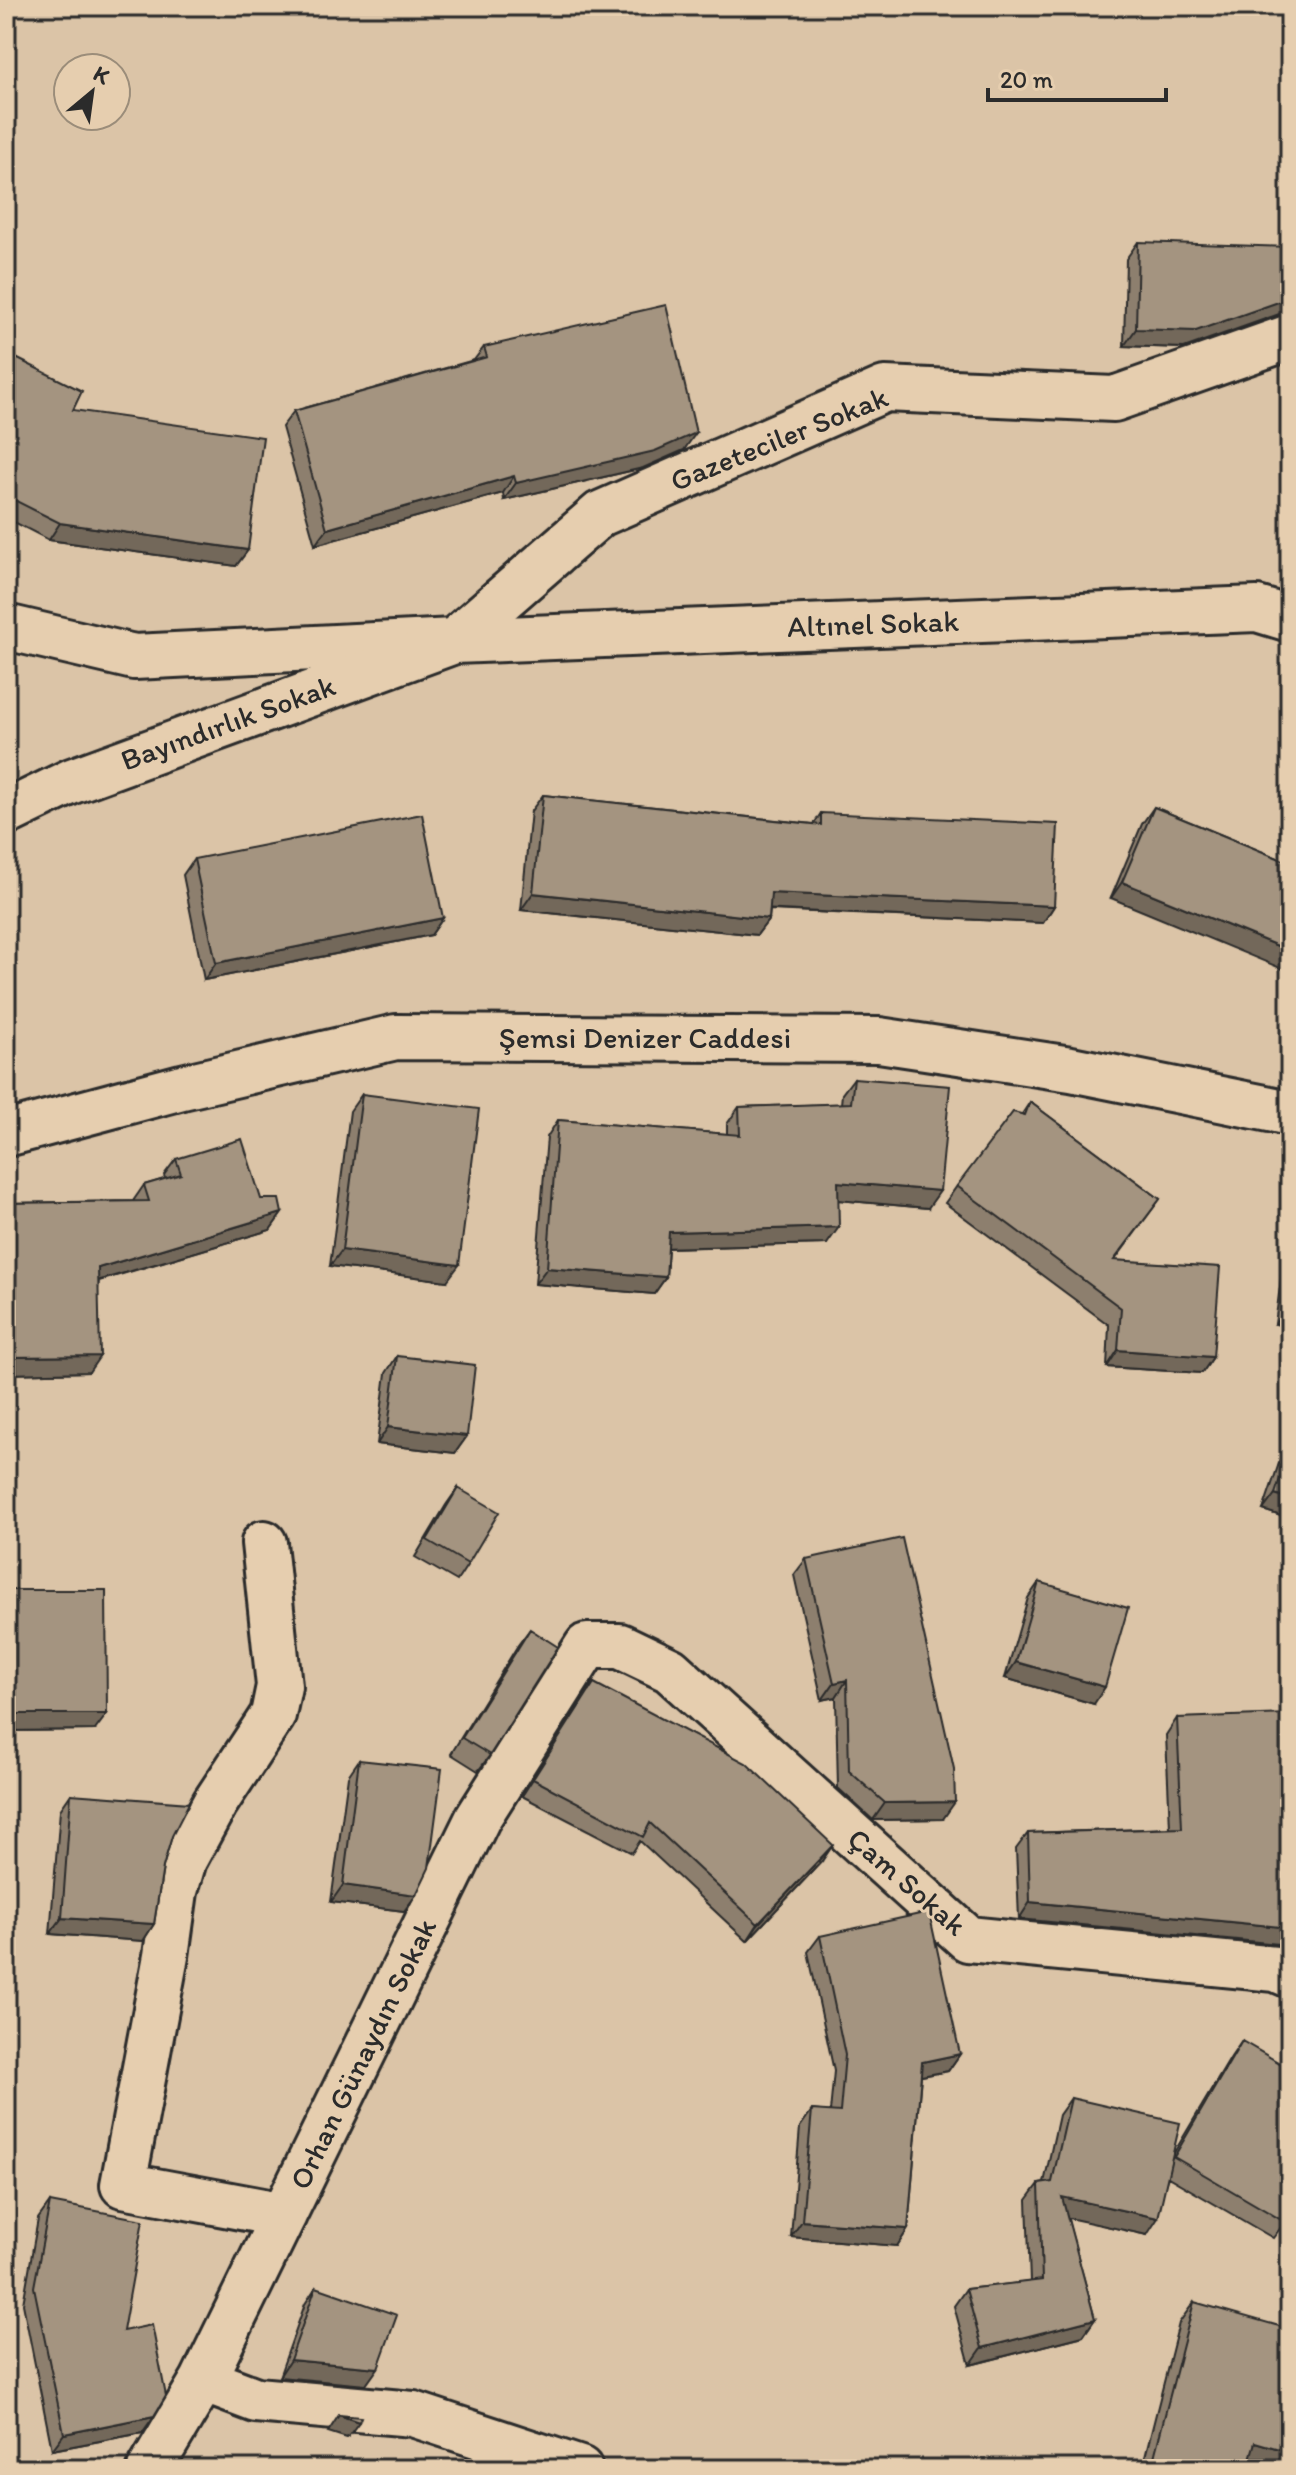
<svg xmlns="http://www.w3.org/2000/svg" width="1296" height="2475" font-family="Itim,sans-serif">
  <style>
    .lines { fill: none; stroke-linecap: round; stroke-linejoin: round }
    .minor-casing { stroke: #2b2b2b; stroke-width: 50 }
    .tertiary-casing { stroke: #2b2b2b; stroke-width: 50 }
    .secondary-casing { stroke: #2b2b2b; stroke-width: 50 }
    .minor { stroke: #e6ceaf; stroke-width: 44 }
    .tertiary { stroke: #e6ceaf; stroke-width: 44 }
    .secondary { stroke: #e6ceaf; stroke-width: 44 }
    .wall { fill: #8d7f6e; stroke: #2b2b2b; stroke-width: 2 }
    .shaded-wall { fill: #73685a; stroke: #2b2b2b; stroke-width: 2 }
    .building { fill: #a49480; stroke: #2b2b2b; stroke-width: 2 }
    .labels { text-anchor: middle; stroke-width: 6; stroke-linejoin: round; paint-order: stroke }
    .street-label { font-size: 30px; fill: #2b2b2b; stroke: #e6ceaf }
  </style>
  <rect width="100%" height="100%" fill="#dbc4a7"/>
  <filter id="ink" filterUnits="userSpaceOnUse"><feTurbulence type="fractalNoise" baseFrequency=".0125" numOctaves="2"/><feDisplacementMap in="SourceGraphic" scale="16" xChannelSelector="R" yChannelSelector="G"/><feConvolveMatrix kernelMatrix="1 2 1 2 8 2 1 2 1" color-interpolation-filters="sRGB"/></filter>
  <g filter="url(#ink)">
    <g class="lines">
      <g class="minor-casing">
        <path id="minor" d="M6 627 134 657 454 641 600 514 885 389 1114 399 1290 337
          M264 1543 279 1686 273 1715 215 1803 184 1860 175 1891 166 1956 123 2185 284 2215
          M203 2380 256 2400 413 2414 580 2469
          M150 2469 203 2380 478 1818 587 1646H620L670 1670 968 1939 1276 1969 1290 1975"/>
      </g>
      <g class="tertiary-casing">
        <path id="tertiary" d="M6 813 72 781 454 641 1257 609 1290 619"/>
      </g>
      <g class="secondary-casing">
        <path id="secondary" d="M6 1134 182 1087 396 1037 879 1040 1071 1069 1290 1113"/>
      </g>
      <use href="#minor" class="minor"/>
      <use href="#tertiary" class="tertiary"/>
      <use href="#secondary" class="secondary"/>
    </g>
    <path class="wall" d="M1138 242 1282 313 1184 348 1124 346 1126 259Z
      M484 347 684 450 643 468 504 500 503 493 315 545 282 427 294 411 474 360Z
      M6 353 73 410 248 550 236 566 49 540 6 518Z
      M543 795 814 824 821 813 1054 906 1043 923 770 910 769 919 757 935 521 910 531 811Z
      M1154 807 1290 863 1111 898 1142 824Z
      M194 859 443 918 431 935 204 980 183 875Z
      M854 1078 928 1208 838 1200 827 1244 668 1248 666 1277 654 1294 535 1284 547 1137 558 1120 727 1134V1124L739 1107 841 1104 842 1094Z
      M362 1094 447 1281 330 1266 350 1111Z
      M1030 1102 1160 1199 1115 1260 1213 1357 1202 1373 1107 1367 1109 1325 945 1203 957 1186 1022 1114Z
      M176 1159 261 1199 282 1213 270 1230 99 1281 89 1372 6 1374V1203L133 1201 144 1185 165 1179 164 1175Z
      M1290 1212V1326L1275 1324Z
      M397 1356 467 1436 455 1453 377 1444 386 1373Z
      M1290 1433V1519L1263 1510 1288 1437Z
      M458 1488 468 1564 457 1581 415 1557 446 1505Z
      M806 1559 943 1819 873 1820 838 1788 836 1697 822 1700 794 1575Z
      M1039 1582 1094 1704 1005 1678 1028 1598Z
      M7 1590 95 1730 6 1731Z
      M530 1629 490 1755 478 1771 451 1754 518 1645Z
      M594 1683 822 1861 747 1941 640 1841 632 1853 522 1796Z
      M1177 1718 1279 1944 1019 1919 1016 1849 1028 1833 1170 1828 1166 1735Z
      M359 1760 404 1911 331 1902 348 1776Z
      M71 1794 172 1836 163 1867 154 1924 143 1941 50 1934 60 1810Z
      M820 1936 960 2054 948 2071 921 2076 908 2229 897 2246 791 2237 800 2127 812 2110 830 2112 834 2071 808 1952Z
      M1242 2041 1285 2222 1273 2238 1168 2177 1147 2235 1067 2217 1095 2319 1083 2336 970 2365 954 2306 966 2289 1030 2282 1027 2200 1039 2184 1044 2183 1059 2115 1071 2098 1172 2156 1231 2057Z
      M50 2202 123 2331 154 2416 142 2433 52 2450 23 2304 38 2219Z
      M316 2287 366 2385 279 2377 305 2304Z
      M1194 2302 1248 2465 1247 2469H1142L1179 2323Z"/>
    <path class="shaded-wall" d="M1290 298V313H1282L1184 348 1124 346 1136 329Z
      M696 433 684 450 643 468 504 500 516 483Z
      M514 476 503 493 315 545 327 529Z
      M60 523 248 550 236 566 49 540Z
      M1122 882 1290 951V972L1111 898Z
      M533 893 769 919 757 935 521 910Z
      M771 893 1054 906 1043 923 760 909Z
      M443 918 431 935 204 980 216 963Z
      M838 1182 940 1191 928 1208 826 1199Z
      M282 1213 270 1230 87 1284 98 1268Z
      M839 1227 827 1244 658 1248 669 1232Z
      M342 1250 459 1265 447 1281 330 1266Z
      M547 1268 666 1277 654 1294 535 1284Z
      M1287 1308H1290V1326L1275 1324Z
      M1118 1350 1213 1357 1202 1373 1107 1367Z
      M100 1356 89 1372 6 1374V1357Z
      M388 1427 467 1436 455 1453 377 1444Z
      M1275 1494 1290 1499V1519L1263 1510Z
      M1016 1662 1105 1687 1094 1704 1005 1678Z
      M847 1680 836 1697 822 1700 834 1683Z
      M8 1714H107L95 1730 6 1731V1717Z
      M955 1802 943 1819 873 1820 885 1803Z
      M833 1845 822 1861 747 1941 758 1924Z
      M343 1885 416 1895 404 1911 331 1902Z
      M1030 1902 1290 1928V1948L1279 1944 1019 1919Z
      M62 1918 154 1924 143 1941 50 1934Z
      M960 2054 948 2071 911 2078 922 2062Z
      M1062 2197 1158 2218 1147 2235 1050 2214Z
      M802 2221 908 2229 897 2246 791 2237Z
      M1095 2319 1083 2336 970 2365 982 2348Z
      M290 2360 378 2368 366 2385 279 2377Z
      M339 2415 359 2422 347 2438 328 2432Z
      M154 2416 142 2433 52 2450 64 2434Z
      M1255 2442 1290 2452V2469H1263L1240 2463Z"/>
    <path class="building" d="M1138 242 1290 247V298L1196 331 1136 329Z
      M666 305 696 433 655 451 516 483 514 476 327 529 294 411 487 357 484 347Z
      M6 353 82 391 73 410 263 437 248 550 60 523 6 496Z
      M543 795 821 825V813L1058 824 1054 906 771 893 769 919 533 893Z
      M1154 807 1290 863V951L1122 882Z
      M422 814 443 918 216 963 194 859Z
      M854 1078 950 1086 940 1191 838 1182 839 1227 669 1232 666 1277 547 1268 558 1120 740 1135 739 1107 851 1103Z
      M362 1094 479 1109 459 1265 342 1250Z
      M1030 1102 1160 1199 1114 1260 1220 1267 1213 1357 1118 1350 1121 1308 957 1186 1013 1112 1025 1115Z
      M242 1139 261 1199H279L282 1213 98 1268 100 1356 6 1357V1203L149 1201 144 1185 181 1174 176 1159Z
      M1290 1282V1308H1287Z
      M397 1356 475 1365 467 1436 388 1427Z
      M1290 1448V1499L1275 1494Z
      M458 1488 499 1512 468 1564 427 1540Z
      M902 1538 954 1769 955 1802 885 1803 849 1771 847 1680 834 1683 806 1559Z
      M1039 1582 1128 1608 1105 1687 1016 1662Z
      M7 1590H106L107 1714H8Z
      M530 1629 558 1647 490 1755 462 1738Z
      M594 1683 746 1763 833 1845 758 1924 650 1823 643 1837 533 1779Z
      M1290 1714V1928L1030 1902 1028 1833 1182 1828 1177 1718Z
      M359 1760 442 1769 429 1868 416 1895 343 1885Z
      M71 1794 189 1803 172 1836 163 1867 154 1924 62 1918Z
      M929 1912 960 2054 922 2062 908 2229 802 2221 812 2110 840 2112 845 2055 820 1936Z
      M1242 2041 1290 2069V2213L1285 2222 1174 2157Z
      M1071 2098 1180 2123 1158 2218 1062 2197 1095 2319 982 2348 966 2289 1042 2280 1039 2184 1052 2182Z
      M50 2202 143 2220 123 2331 152 2325 166 2396 154 2416 64 2434 34 2287Z
      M316 2287 397 2315 378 2368 290 2360Z
      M1194 2302 1290 2329V2452L1255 2442 1247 2469H1151Z
      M339 2415 361 2417 359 2422Z"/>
  </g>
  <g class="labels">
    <g class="street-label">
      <text transform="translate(779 439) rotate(-22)" y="10">Gazeteciler Sokak</text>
      <text transform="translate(873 624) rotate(-2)" y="10">Altınel Sokak</text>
      <text transform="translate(228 723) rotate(-20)" y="10">Bayındırlık Sokak</text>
      <text x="645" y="1048">Şemsi Denizer Caddesi</text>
      <text transform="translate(907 1882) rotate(41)" y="10">Çam Sokak</text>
      <text transform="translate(363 2054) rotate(-64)" y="10">Orhan Günaydın Sokak</text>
    </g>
  </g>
  <rect width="1296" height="2475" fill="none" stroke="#e6ceaf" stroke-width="32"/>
  <rect x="16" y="16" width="1264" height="2443" fill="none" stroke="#2b2b2b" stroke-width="3" filter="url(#ink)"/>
  <g transform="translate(92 92) rotate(29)"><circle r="38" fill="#e6ceaf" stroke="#9b8d7a" stroke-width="2"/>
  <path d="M0-6L14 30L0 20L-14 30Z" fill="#2b2b2b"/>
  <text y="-12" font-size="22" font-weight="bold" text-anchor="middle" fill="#2b2b2b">K</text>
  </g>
  <path d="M988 88v12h178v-12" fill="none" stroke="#2b2b2b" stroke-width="4"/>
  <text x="1000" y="88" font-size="24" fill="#2b2b2b" stroke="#e6ceaf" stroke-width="6" paint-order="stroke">20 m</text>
</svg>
